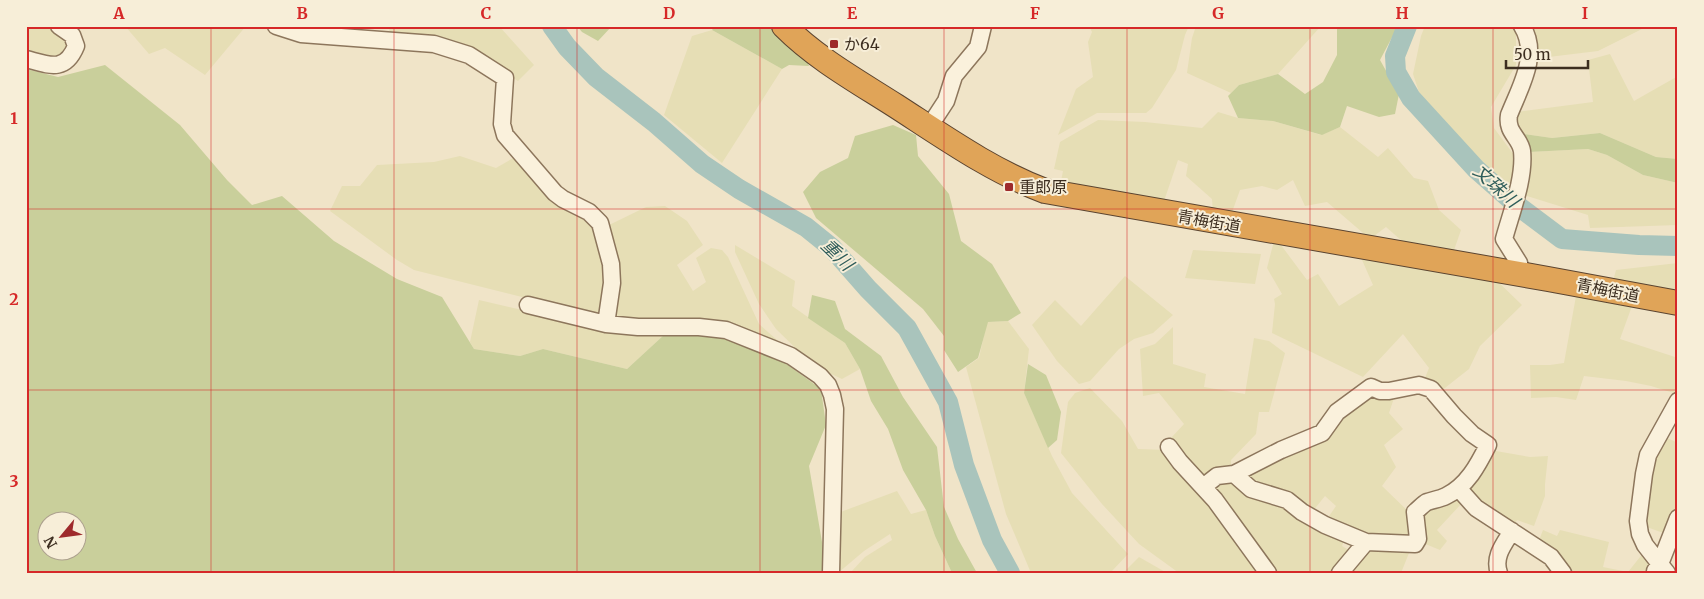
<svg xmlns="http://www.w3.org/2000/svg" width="1704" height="599" font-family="Merriweather,'Noto Sans JP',serif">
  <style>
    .farmland { fill: #e6deb5 }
    .green { fill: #c9cf9b; fill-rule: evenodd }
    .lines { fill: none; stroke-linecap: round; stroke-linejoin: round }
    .river { stroke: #a9c4bc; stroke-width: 20 }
    .minor-casing { stroke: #8d765c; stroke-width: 19 }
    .highway-casing { stroke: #5b4430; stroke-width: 26 }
    .minor { stroke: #faf1dc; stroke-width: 16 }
    .highway { stroke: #e0a458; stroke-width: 24 }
    .grid { fill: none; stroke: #d62828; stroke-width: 1; stroke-opacity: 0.55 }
    .poi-dot { fill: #9e2a2b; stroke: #f7eed8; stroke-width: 2 }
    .labels { text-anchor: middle; stroke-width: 4; stroke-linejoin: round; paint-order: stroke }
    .poi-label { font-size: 16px; fill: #3d2e20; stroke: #f7eed8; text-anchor: start }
    .street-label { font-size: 16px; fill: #3d2e20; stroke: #f7eed8 }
    .water-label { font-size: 18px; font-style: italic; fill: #2f5d5a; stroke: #f7eed8 }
    .neatline { fill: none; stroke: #d62828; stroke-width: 2 }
    .grid-label { font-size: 16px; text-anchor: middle; font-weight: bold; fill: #d62828 }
  </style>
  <rect width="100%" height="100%" fill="#f0e4c8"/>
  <path class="farmland" d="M26 26H53L72 45 62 58 26 54Z
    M125 26H246L205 75 165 48 149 54Z
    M389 26H499L534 65 518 81 470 51 390 37Z
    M1089 26H1189L1185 35 1176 70 1152 108 1146 113H1097L1058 135 1076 89 1093 77 1088 42 1092 32Z
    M1196 26H1321L1278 74 1239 85 1231 93 1187 73 1192 38Z
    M1425 26H1513L1516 32V65L1491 107 1494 128 1517 159 1509 189 1421 98 1413 74 1421 36Z
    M1524 26H1648L1598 51 1532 59Z
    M712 30 782 69 722 163 664 115 692 36Z
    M1610 54 1634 101 1678 76V159L1656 157 1600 133 1552 138 1517 133 1516 112 1593 102 1588 60Z
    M1218 112 1238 118 1273 121 1321 135 1340 127 1378 157 1388 148 1414 178 1428 181 1439 210 1461 230 1452 256 1410 248 1386 227 1370 239 1327 202 1305 206 1293 180 1277 190 1262 186 1240 190 1231 215 1213 213 1212 199 1186 176 1188 164 1178 160 1163 204 1060 186 1063 171 1054 169 1060 142 1098 120 1145 122 1202 128Z
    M1588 149 1607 155 1643 175 1678 183V225L1590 228 1588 215 1527 196 1523 187 1529 152Z
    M460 156 496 168 515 157 585 215 597 238 607 276 602 317 414 270 397 260 330 211 342 186H360L377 165 434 162Z
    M665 206 687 221 703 245 677 265 693 291 706 282 696 258 711 248 722 250 728 257 759 324 777 340 773 344 744 328 704 322 611 321 607 226 646 207Z
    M1275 237 1307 280 1318 274 1339 306 1373 285 1359 253 1491 275 1522 305 1480 346 1469 369 1441 391 1425 378 1429 368 1403 334 1363 377 1272 333 1275 304 1274 299 1282 294 1267 268Z
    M735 245 795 281 792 306 845 343 860 369 842 379 814 366 776 329 759 304 735 252Z
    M1193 250 1261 254 1255 284 1185 278Z
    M1678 263V295L1613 281 1616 270Z
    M1125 276 1173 315 1153 333 1134 339 1119 349 1090 381 1079 384 1057 361 1032 325 1055 300 1081 326Z
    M1576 296 1632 306 1620 339 1675 357 1678 352 1677 394 1651 386 1626 381 1584 376 1576 400 1556 397 1531 398 1530 365H1550L1564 363Z
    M479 300 605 329 665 334 627 369 543 349 520 356 474 349 470 342Z
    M1008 321 1029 349 1024 393 1052 456 1072 493 1128 554 1112 571 1113 573H1031L1006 514 966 367 979 358 987 322Z
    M1173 327V364L1206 374 1204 387 1245 394 1254 338 1269 341 1285 353 1269 412H1259L1256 434 1231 460V469L1204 480 1183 456 1171 438 1184 424 1159 393 1143 396 1140 349 1155 344Z
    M1090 388 1122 421 1138 449 1167 450 1263 573H1179L1139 544 1102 504 1061 453 1068 402 1075 393Z
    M1370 393 1394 398 1389 413 1403 429 1384 445 1396 467 1382 486 1410 513V539H1368L1325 522 1336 506 1325 496 1312 512 1254 485 1244 476Z
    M1665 437 1678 443V506L1672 513 1666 534 1644 526 1652 457Z
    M1490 450 1530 457 1548 456 1545 484V496L1534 526 1517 520 1513 526 1479 503 1467 489Z
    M1233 478 1285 503 1345 538 1342 546 1352 552 1334 573H1274L1208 488Z
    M897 491 911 514 926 510 935 536 952 573H850L865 557 892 540 890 534 864 551 838 573V513Z
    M1457 495 1463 502 1437 530 1447 541 1440 550 1423 543 1422 512Z
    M1543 530 1557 536 1560 530 1609 542 1603 567 1628 572 1644 552 1652 563 1645 573H1569L1538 543Z
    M1369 547 1411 548 1401 573H1346Z
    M1139 557 1167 573H1123Z"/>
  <path class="green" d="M577 26H612L598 41 582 32Z
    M715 26H773L802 48 809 66 789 65 782 69 712 30Z
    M1337 26H1398L1380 60 1399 94 1395 114 1379 117 1347 106 1340 127 1322 135 1273 121 1238 118 1228 96 1239 85 1278 74 1305 94 1323 82 1337 55Z
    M105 65 180 125 227 180 252 205 282 196 334 241 397 279 442 297 474 349 520 356 543 349 627 369 665 334H732L785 363 821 389 826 425 809 466 822 542 824 573H26V69L58 77ZM48 522H78V552H48Z
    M893 125 916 135 918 156 949 194 961 241 992 264 1021 313 1008 321 988 322 978 358 958 372 944 350V336L923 309 816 218 803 192 820 172 848 158 855 136Z
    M1517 133 1552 138 1600 133 1656 157 1678 159V183L1643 175 1607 155 1588 149 1529 152Z
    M812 295 835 301 845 329 881 356 903 397 937 447 944 507 958 539 977 573H952L935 536 926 510 903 470 888 429 871 401 860 369 845 343 808 318Z
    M1028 364 1046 375 1061 412 1057 440 1048 448 1024 393Z"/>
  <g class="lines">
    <path class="river" d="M552 26 567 47 596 77 654 122 702 164 739 189 806 227 832 248 868 289 907 328 948 402 964 465 992 540 1010 573
      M1407 26 1395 56 1396 72 1411 98 1476 169 1518 206 1562 239 1639 245 1678 246"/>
    <g class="minor-casing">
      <path id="minor" d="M276 26 301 34 434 44 469 55 505 78 502 124 505 135 555 193 563 199 589 212 600 223 611 264 612 283 606 324
        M26 59C49 65 65 73 76 46L72 35 59 26
        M929 127 946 101 954 76 978 47 983 26
        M1521 274 1519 263 1504 239C1511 213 1525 178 1522 151 1520 137 1506 133 1509 115 1520 87 1540 55 1522 26
        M528 305 606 324 638 327H699L726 330 791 356 820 376 828 385 832 395 835 409 831 573
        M1169 447 1180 462 1215 500 1268 573
        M1234 474 1251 489 1287 500 1302 512 1325 525 1366 542
        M1203 487 1217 476 1234 474 1281 450 1322 433 1337 412 1371 387 1380 391H1389L1419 385 1431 389 1454 416 1472 434 1488 445C1478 465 1467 486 1446 496 1440 499 1433 500 1427 502 1423 504 1419 509 1415 512L1418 539 1415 544 1366 542 1340 573
        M1459 489 1476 508 1551 557 1563 573
        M1655 571 1660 564 1678 518
        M1499 573C1493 557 1504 544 1512 531
        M1667 573 1645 545 1640 534 1638 521 1644 474 1648 455 1678 401"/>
    </g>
    <g class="highway-casing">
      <path id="highway" d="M784 26C817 59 857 81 896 106 944 137 992 171 1045 191L1548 279 1678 303"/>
    </g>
    <use href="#minor" class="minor"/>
    <use href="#highway" class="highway"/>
  </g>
  <path class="grid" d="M211 26V573M394 26V573M577 26V573M760 26V573M944 26V573M1127 26V573M1310 26V573M1493 26V573M26 209H1678M26 390H1678"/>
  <g class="poi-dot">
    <rect x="829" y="39" width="10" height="10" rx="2.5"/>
    <rect x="1004" y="182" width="10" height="10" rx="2.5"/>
  </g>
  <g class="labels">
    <g class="poi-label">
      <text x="844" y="50">か64</text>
      <text x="1019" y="193">重郎原</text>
    </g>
    <g class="street-label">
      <text transform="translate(1209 221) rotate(10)" y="6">青梅街道</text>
      <text transform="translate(1608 290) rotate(11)" y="6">青梅街道</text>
    </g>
    <g class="water-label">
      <text transform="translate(1496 186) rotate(42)" y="6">文珠川</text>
      <text transform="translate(837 255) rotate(44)" y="6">重川</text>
    </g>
  </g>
  <rect width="1704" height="599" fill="none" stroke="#f7eed8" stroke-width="55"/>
  <g transform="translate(62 536) rotate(241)"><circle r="24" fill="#f7eed8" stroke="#ada18e"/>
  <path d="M0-4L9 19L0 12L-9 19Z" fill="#9e2a2b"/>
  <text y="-8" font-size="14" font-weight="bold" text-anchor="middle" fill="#3d2e20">N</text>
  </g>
  <path d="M1506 60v8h82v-8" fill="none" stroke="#3d2e20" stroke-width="2.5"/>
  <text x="1514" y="60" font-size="15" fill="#3d2e20" stroke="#f7eed8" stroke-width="4" paint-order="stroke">50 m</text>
  <rect x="28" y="28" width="1648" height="544" class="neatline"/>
  <g class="grid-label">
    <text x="119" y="19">A</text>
    <text x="302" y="19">B</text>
    <text x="486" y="19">C</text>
    <text x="669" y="19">D</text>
    <text x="852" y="19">E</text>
    <text x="1035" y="19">F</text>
    <text x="1218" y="19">G</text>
    <text x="1402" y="19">H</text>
    <text x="1585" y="19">I</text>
    <text x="14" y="124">1</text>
    <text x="14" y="305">2</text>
    <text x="14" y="487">3</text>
  </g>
</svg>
